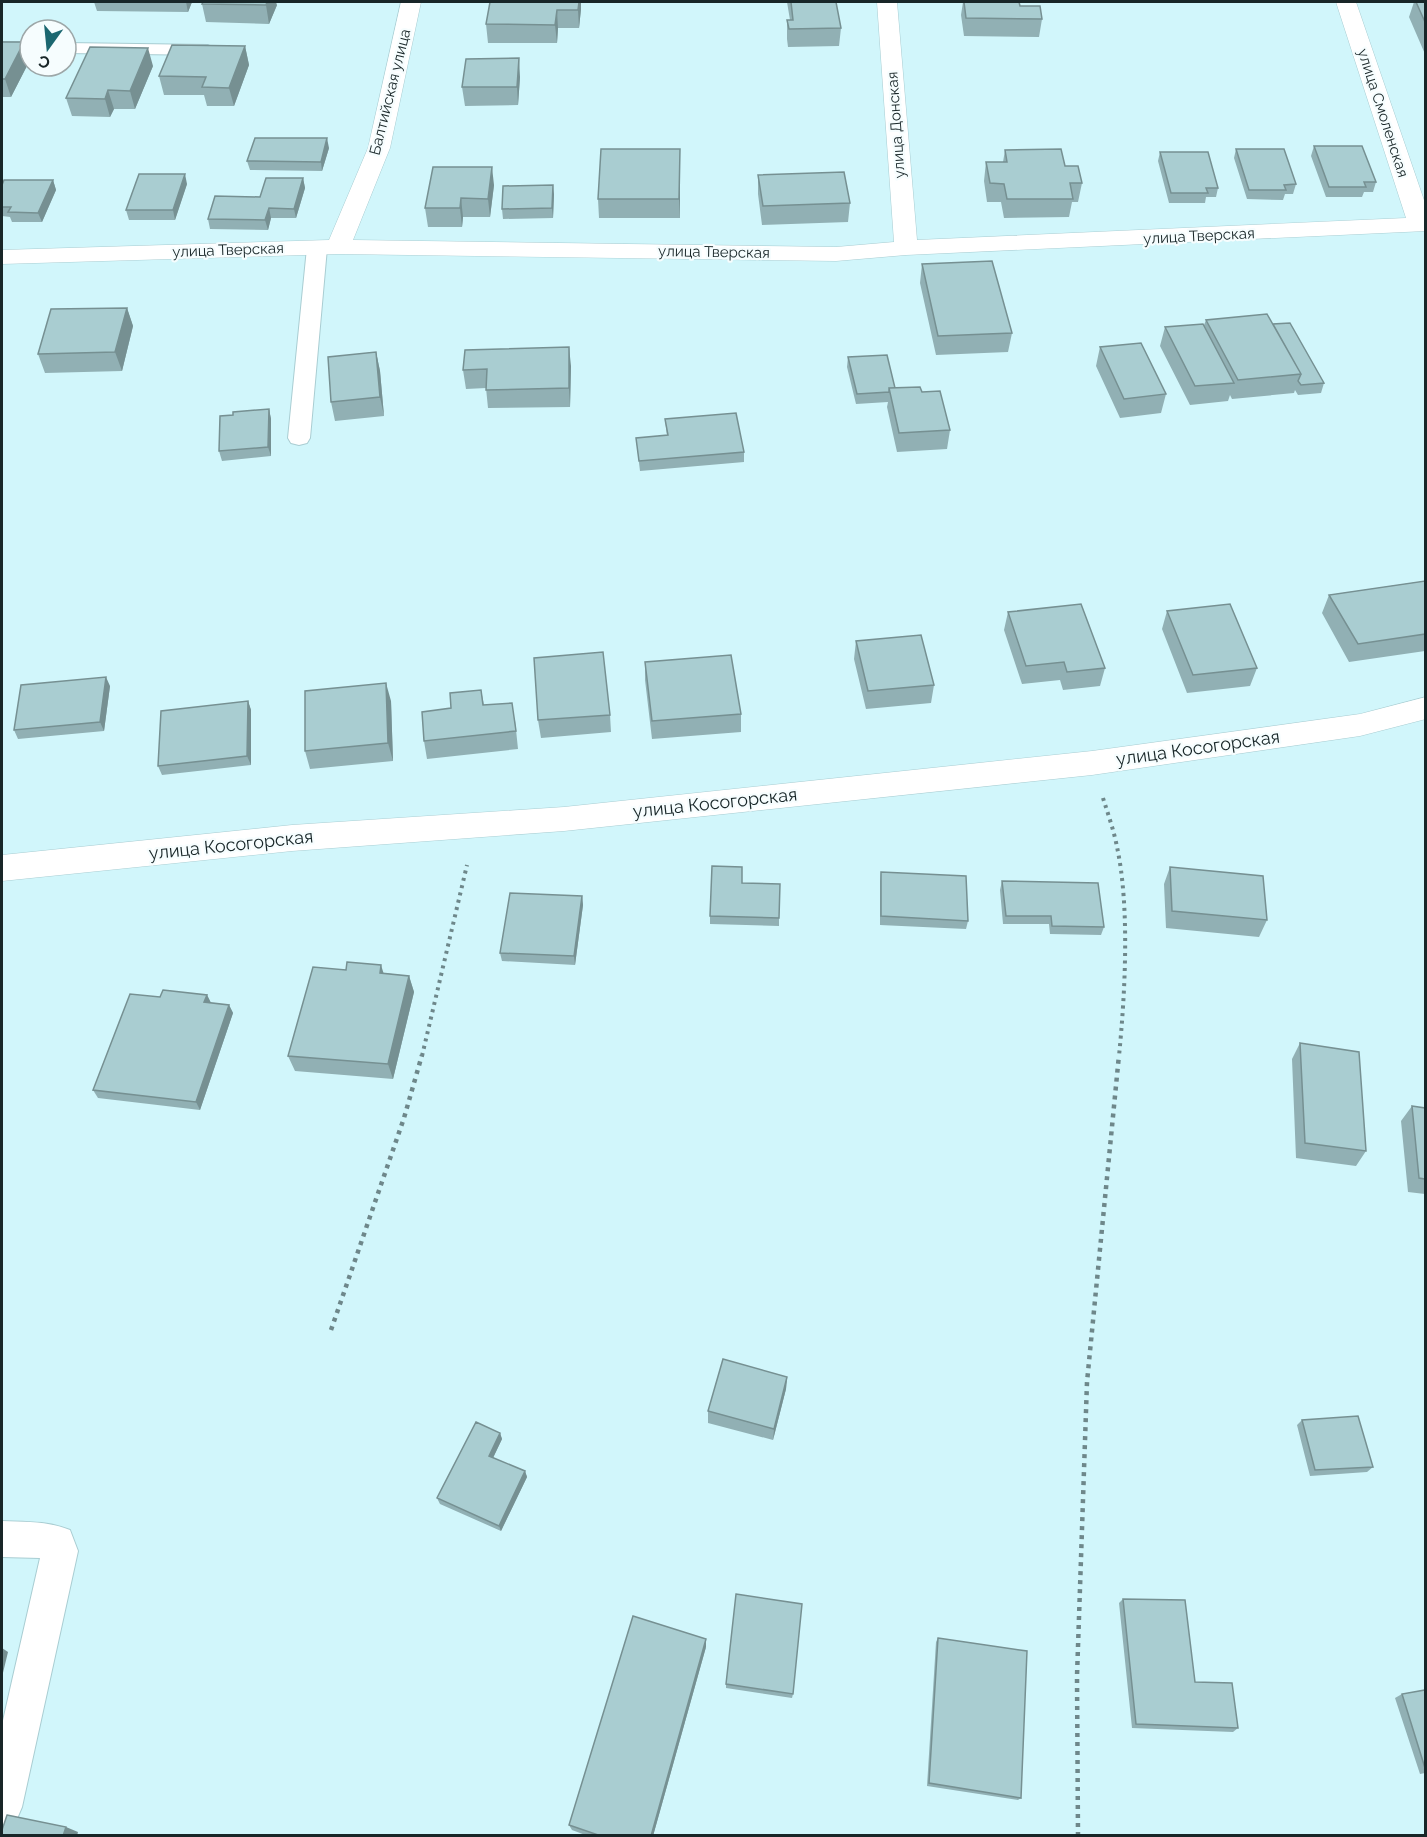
<svg xmlns="http://www.w3.org/2000/svg" width="1427" height="1837" font-family="Raleway,sans-serif">
  <style>
    .lines { fill: none; stroke-linecap: round; stroke-linejoin: round }
    .service-casing { stroke: #a9cdd2; stroke-width: 2 }
    .minor-casing { stroke: #a9cdd2; stroke-width: 1 }
    .path-far1 { stroke: #6e878a; stroke-width: 4; stroke-dasharray: 3 4.5; stroke-linecap: butt }
    .path { stroke: #6e878a; stroke-width: 4.5; stroke-dasharray: 4 5; stroke-linecap: butt }
    .service { fill: #fff; fill-rule: evenodd }
    .minor { fill: #fff; fill-rule: evenodd }
    .wall { fill: #91b0b4 }
    .shaded-wall { fill: #769092 }
    .building { fill: #a9cdd1; stroke: #769092; stroke-width: 1.5 }
    .labels { text-anchor: middle; stroke-width: 4.5; stroke-linejoin: round; paint-order: stroke }
    .far-street-label { font-size: 15px; fill: #182628; stroke: #f6fdfe }
    .street-label { font-size: 18px; fill: #182628; stroke: #f6fdfe }
  </style>
  <rect width="100%" height="100%" fill="#d1f6fb"/>
  <g class="lines">
    <g class="service-casing">
      <path id="service" d="M2 42 30 43V53L2 52Z
        M66 43 208 45 217 50 208 55 66 53Z
        M317 242 324 244 327 248 310 438 307 443 299 445 291 443 288 438 307 248 310 244Z
        M2 1521C26 1522 47 1521 70 1530L78 1551 22 1807 16 1821 2 1827V1725L40 1558 2 1557Z"/>
    </g>
    <g class="minor-casing">
      <path id="minor" d="M401 2H421L390 148 353 240 836 247 894 242 877 2H897L917 240 1406 218 1336 2H1356L1426 206V231L906 255 836 261 338 254 2 264V250L329 240 368 148Z
        M1426 697V719L1360 736 1092 775 564 831 292 851 2 881V855L292 825 564 807 1092 751 1360 714Z"/>
    </g>
    <path class="path-far1" d="M1103 798C1108 814 1114 831 1117 847 1130 907 1125 995 1119 1056
      M422 1056 467 865"/>
    <path class="path" d="M331 1330 404 1118 422 1055
      M1078 1836 1077 1676 1087 1382 1119 1055"/>
    <use href="#service" class="service"/>
    <use href="#minor" class="minor"/>
  </g>
  <path class="wall" d="M94 2H192L188 12 97 11Z
    M490 2H581V9L579 28H558L557 43H488L486 24Z
    M787 2H836L841 28 839 46 788 47 787 39V20H790Z
    M963 2H1019L1020 6 1042 19 1039 37 964 36 961 15Z
    M1414 2H1425V54L1409 17Z
    M202 4 277 5 269 24 206 22Z
    M2 42H24L30 60 11 97H2Z
    M245 46 249 65 234 106H207L204 95H164L159 76Z
    M153 66 135 109H114L110 117 72 116 66 98Z
    M520 77 518 105 465 106 462 87Z
    M1314 146 1376 182 1373 192H1364L1362 197H1326L1311 156Z
    M329 148 322 171 250 170 247 161Z
    M1236 149 1296 184 1293 194H1285L1283 200 1247 199 1234 158Z
    M1005 150 1082 183 1078 202H1072L1069 217 1004 218 1001 202H987L984 181 986 162H1003Z
    M1160 152 1218 188 1216 197H1206L1205 203H1169L1158 161Z
    M680 168V218H599L598 199Z
    M758 175 850 203 848 222 762 225 758 194Z
    M303 178 305 188 296 218H271L268 230 210 229 208 219Z
    M53 180 56 190 42 222H12L10 217 2 216V185Z
    M187 184 175 220H129L126 210Z
    M494 185 490 217H463L462 227H428L425 208Z
    M554 194 553 218 503 219 502 209Z
    M922 264 1012 333 1008 352 936 355 920 283Z
    M127 308 133 326 122 371 45 373 38 354Z
    M1206 320 1273 324 1324 383 1321 393 1298 395 1295 390 1294 393 1232 399 1230 395 1228 401 1190 405 1160 346 1165 327 1204 325Z
    M1100 347 1166 394 1161 413 1120 418 1096 366Z
    M376 352 380 371 384 416 335 421 331 402Z
    M848 357 895 388 922 392 950 430 947 449 897 452 887 407 888 402 856 404 847 367Z
    M571 366 570 407 488 408 486 388 466 389 463 370Z
    M269 409 271 419V456L222 461 219 451 233 415Z
    M665 419 744 452V462L640 471 636 438 667 436Z
    M1425 581V651L1349 662 1322 613 1329 595Z
    M1167 611 1257 668 1250 686 1187 693 1162 629Z
    M1008 612 1105 668 1100 686 1063 690 1060 680 1022 684 1004 630Z
    M856 641 934 685 931 703 866 709 854 659Z
    M645 662 741 714V732L652 739 645 680Z
    M110 686 104 731 18 739 14 730Z
    M481 690 484 705 515 720 518 749 427 759 424 741 451 708Z
    M248 701 251 710V765L162 775 158 766Z
    M391 701 393 761 310 769 305 751Z
    M610 715 611 732 541 738 538 720Z
    M1170 867 1267 920 1259 937 1166 928 1164 884Z
    M881 872 968 921 966 929 880 925V881Z
    M1002 881 1104 927 1101 935 1050 934 1049 924H1003L1000 890Z
    M742 883 779 918V926L710 924V916Z
    M582 896 583 905 575 965 502 961 500 953Z
    M384 973 409 976 414 992 393 1079 295 1071 288 1056Z
    M207 995 211 1003 229 1005 233 1013 200 1110 98 1098 93 1090 160 997Z
    M1300 1043 1366 1151 1356 1166 1296 1158 1292 1059Z
    M1412 1106 1425 1108V1194L1408 1192 1401 1121Z
    M787 1377 786 1389 773 1440 708 1423V1411Z
    M1302 1420 1373 1467 1367 1472 1310 1476 1297 1425Z
    M500 1433 502 1439 493 1458 525 1471 527 1477 501 1531 440 1504 437 1498Z
    M1123 1599 1195 1682 1238 1728 1233 1732 1132 1728 1119 1603Z
    M938 1638 1021 1798 1018 1800 927 1786 936 1642Z
    M706 1647 653 1836H588L572 1830 569 1825Z
    M726 1684 793 1694 792 1698 726 1688Z
    M1425 1690V1773L1420 1774 1395 1698 1402 1694Z"/>
  <path class="shaded-wall" d="M186 2H192L188 12Z
    M267 2H276L277 5 269 24 266 5Z
    M579 2H581V9L579 28 578 10Z
    M557 10 558 28 557 43 555 25Z
    M24 42 30 60 11 97 5 79Z
    M245 46 249 65 234 106 229 88Z
    M148 48 153 66 135 109 130 91Z
    M519 58 520 77 518 105 517 87Z
    M108 90 114 109 110 117 105 99Z
    M327 138 329 148 322 171 321 162Z
    M680 149V218L679 199Z
    M492 167 494 185 490 217 488 199Z
    M185 174 187 184 175 220 173 210Z
    M303 178 305 188 296 218 294 209Z
    M53 180 56 190 42 222 38 213Z
    M553 185 554 194 553 218 552 208Z
    M461 198 463 217 462 227 460 208Z
    M269 208 271 218 268 230 265 220Z
    M127 308 133 326 122 371 115 352Z
    M569 347 571 366 570 407 569 388Z
    M376 352 380 371 384 416 380 397Z
    M269 409 271 419V456L268 447Z
    M106 677 110 686 104 731 100 722Z
    M386 683 391 701 393 761 388 743Z
    M248 701 251 710V765L247 756Z
    M582 896 583 905 575 965 574 956Z
    M381 965 386 981 380 973Z
    M409 976 414 992 393 1079 388 1064Z
    M207 995 211 1003 204 1002Z
    M229 1005 233 1013 200 1110 196 1102Z
    M787 1377 786 1389 773 1440 774 1429Z
    M500 1433 502 1439 491 1462 489 1456Z
    M525 1471 527 1477 501 1531 499 1526Z
    M706 1639V1647L653 1836H651Z
    M2 1648 8 1652 2 1677Z
    M66 1827 78 1832 77 1836H63Z"/>
  <path class="building" d="M203 2H267L266 5 202 4Z
    M490 2H579L578 10H557L555 25 486 24Z
    M791 2H836L841 28 789 29 787 20H793Z
    M964 2H1019L1020 6H1040L1042 19 966 18Z
    M1416 2H1425V22Z
    M2 42H24L5 79H2Z
    M172 45 245 46 229 88 202 87 206 77 159 76Z
    M90 47 148 48 130 91 108 90 105 99 66 98Z
    M519 58 517 87H462L466 59Z
    M255 138H327L321 162 247 161Z
    M1314 146H1362L1376 182H1364L1366 187H1329Z
    M601 149H680L679 199H598Z
    M1061 149 1065 166H1078L1082 183H1070L1073 199H1007L1004 184 990 183 986 162H1007L1005 150Z
    M1236 149H1284L1296 184 1284 185 1286 190H1249Z
    M1160 152H1208L1218 188H1206L1208 193H1171Z
    M433 167H492L488 199 461 198 460 208H425Z
    M844 172 850 203 763 206 758 175Z
    M139 174H185L173 210H126Z
    M266 178H303L294 209 269 208 265 220 208 219 215 196 260 197Z
    M4 180H53L38 213 8 212 11 207H2V185Z
    M553 185 552 208 502 209 503 186Z
    M992 261 1012 333 938 336 922 264Z
    M127 308 115 352 38 354 51 309Z
    M1267 314 1301 374 1238 380 1206 320Z
    M1290 323 1324 383 1301 385 1298 381 1301 374 1273 324Z
    M1203 324 1234 383 1195 386 1165 327Z
    M1141 343 1166 394 1124 399 1100 347Z
    M569 347V388L486 390 487 369 463 370 465 350Z
    M376 352 380 397 331 402 328 357Z
    M887 355 895 388H889V392L857 394 848 357Z
    M920 387 922 392 940 391 950 430 899 433 889 388Z
    M269 409 268 447 219 451 220 416 233 415V412Z
    M736 413 744 452 639 461 636 438 668 435 665 419Z
    M1425 581V634L1358 644 1329 595Z
    M1081 604 1105 668 1067 672 1064 662 1026 666 1008 612Z
    M1230 604 1257 668 1193 675 1167 611Z
    M921 635 934 685 868 691 856 641Z
    M603 652 610 715 538 720 534 658Z
    M731 655 741 714 652 721 645 662Z
    M106 677 100 722 14 730 21 685Z
    M386 683 388 743 305 751V691Z
    M481 690 483 705 512 703 516 731 424 741 422 712 451 708 450 693Z
    M248 701 247 756 158 766 161 711Z
    M712 866 742 867V883L780 884 779 918 710 916Z
    M1170 867 1263 876 1267 920 1172 911Z
    M881 872 966 876 968 921 881 916Z
    M1002 881 1098 883 1104 927 1052 926 1051 916H1006Z
    M510 893 582 896 574 956 500 953Z
    M347 962 381 965 380 973 409 976 388 1064 288 1056 313 967 346 970Z
    M163 990 207 995 204 1002 229 1005 196 1102 93 1090 130 994 160 997Z
    M1300 1043 1359 1052 1366 1151 1305 1143Z
    M1412 1106 1425 1108V1179L1419 1178Z
    M723 1359 787 1377 774 1429 708 1411Z
    M1358 1416 1373 1467 1315 1470 1302 1420Z
    M476 1422 500 1433 489 1456 525 1471 499 1526 437 1498Z
    M736 1594 802 1604 793 1694 726 1684Z
    M1123 1599 1185 1600 1195 1682 1232 1683 1238 1728 1136 1724Z
    M633 1616 706 1639 651 1836H601L569 1825Z
    M938 1638 1027 1651 1021 1798 929 1783Z
    M1425 1690V1768L1402 1694Z
    M7 1815 66 1827 63 1836H2V1830Z"/>
  <g class="labels">
    <g class="far-street-label">
      <text transform="translate(390 92) rotate(-76)" y="5">Балтийская улица</text>
      <text transform="translate(1383 113) rotate(72)" y="5">улица Смоленская</text>
      <text transform="translate(896 125) rotate(-94)" y="5">улица Донская</text>
      <text transform="translate(1199 236) rotate(-3)" y="5">улица Тверская</text>
      <text transform="translate(228 250) rotate(-2)" y="5">улица Тверская</text>
      <text transform="translate(714 252) rotate(1)" y="5">улица Тверская</text>
    </g>
    <g class="street-label">
      <text transform="translate(1198 748) rotate(-8)" y="6">улица Косогорская</text>
      <text transform="translate(715 803) rotate(-6)" y="6">улица Косогорская</text>
      <text transform="translate(231 845) rotate(-6)" y="6">улица Косогорская</text>
    </g>
  </g>
  <rect width="1427" height="1837" fill="none" stroke="#182628" stroke-width="6"/>
  <g transform="translate(48 48) rotate(195)"><circle r="28" fill="#f6fdfe" stroke="#9da7a8" stroke-width="1.5"/>
  <path d="M0-4.5L10 22L0 15L-10 22Z" fill="#1b6770"/>
  <text y="-9" font-size="16" font-weight="bold" text-anchor="middle" fill="#182628">С</text>
  </g>
</svg>
